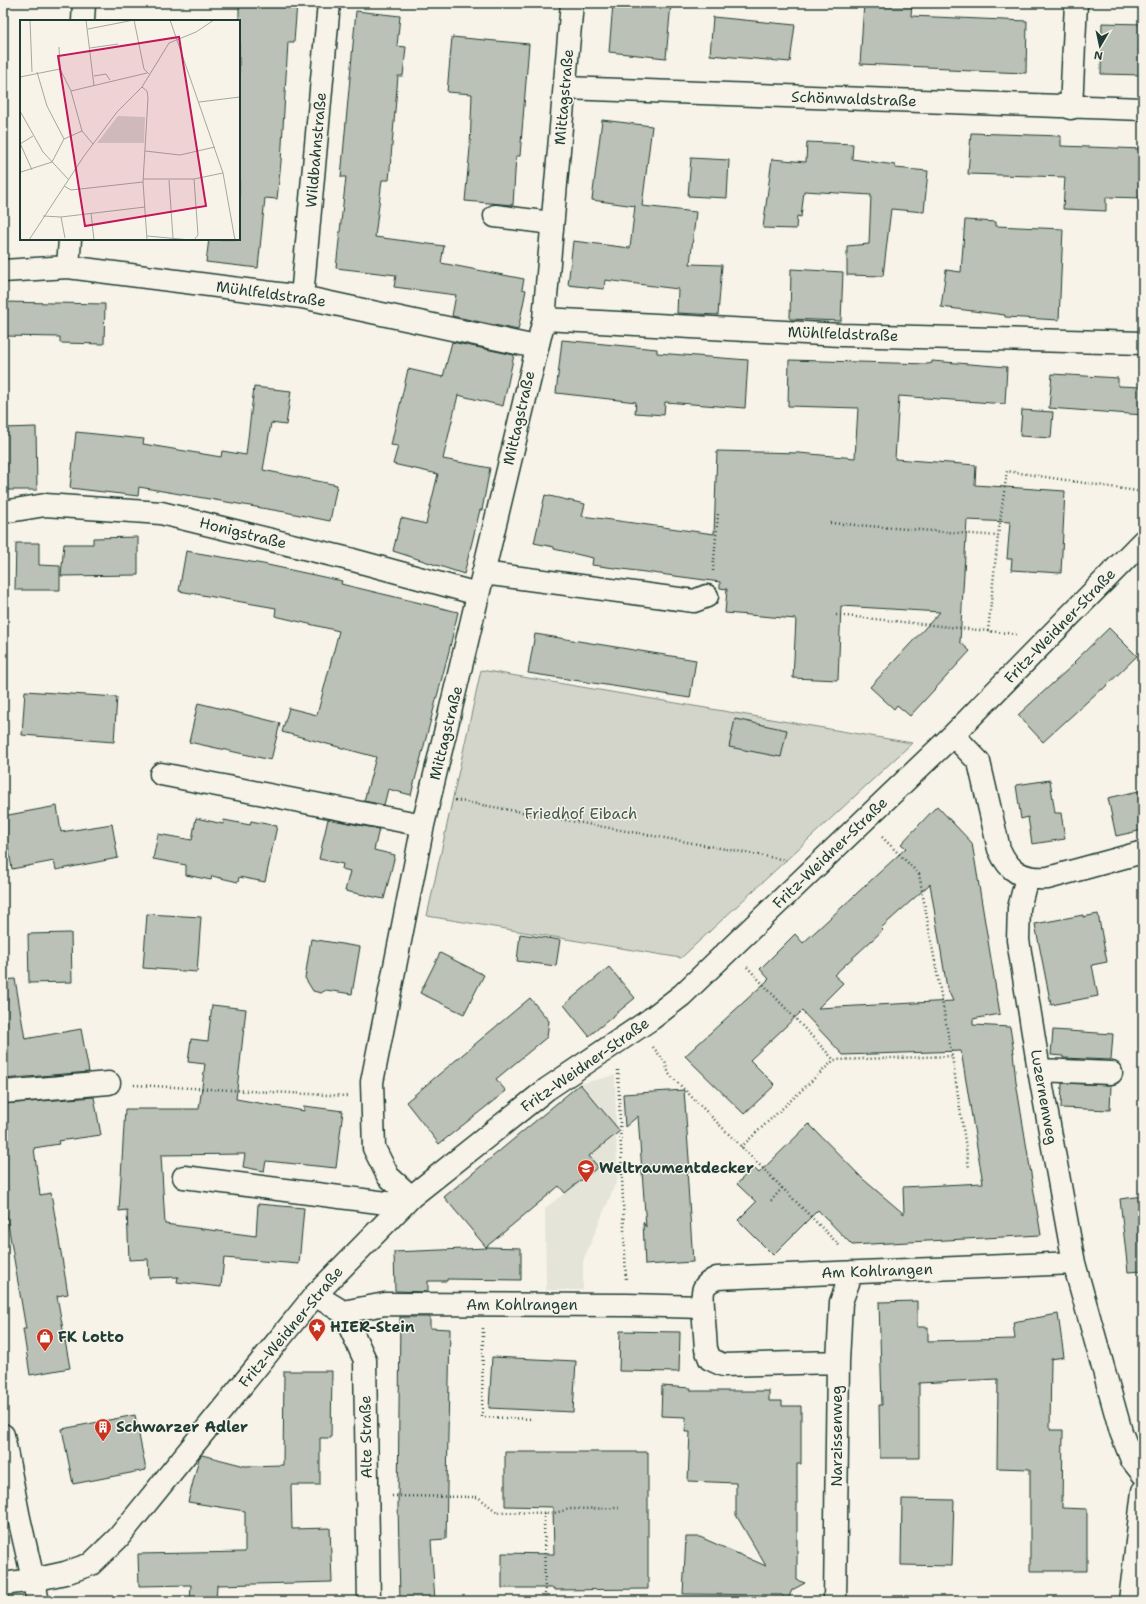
<svg xmlns="http://www.w3.org/2000/svg" width="1146" height="1604" font-family="'Shantell Sans',sans-serif">
  <style>
    .built { fill: #e5e4d9 }
    .green { fill: #d3d5ca; stroke: #79897f }
    .building { fill: #bbc1b6; stroke: #1f3d34; fill-rule: evenodd }
    .lines { fill: none; stroke-linecap: round; stroke-linejoin: round }
    .minor-casing { stroke: #1f3d34; stroke-width: 25 }
    .major-casing { stroke: #1f3d34; stroke-width: 25 }
    .path { stroke: #1f3d34; stroke-width: 2.5; stroke-dasharray: 1 3; stroke-linecap: butt }
    .minor { stroke: #f7f3e8; stroke-width: 22 }
    .major { stroke: #f7f3e8; stroke-width: 22 }
    .labels { text-anchor: middle; stroke-width: 3; stroke-linejoin: round; paint-order: stroke }
    .street-label { font-size: 15px; fill: #1f3d34; stroke: #f7f3e8 }
    .park-label { font-size: 15px; fill: #435b52; stroke: #f7f3e8 }
    .poi-label { font-size: 15px; font-weight: bold; fill: #1f3d34; stroke: #f7f3e8; text-anchor: start }
    .inset-road { fill: none; stroke: #a1aaa0; stroke-width: 1 }
    .view { fill: #c2185b; fill-opacity: 0.15; stroke: #c2185b; stroke-width: 2 }
    .inset-edge { fill: none; stroke: #1f3d34; stroke-width: 2 }
  </style>
  <rect width="100%" height="100%" fill="#f7f3e8"/>
  <filter id="ink" filterUnits="userSpaceOnUse"><feTurbulence type="fractalNoise" baseFrequency=".025" numOctaves="2"/><feDisplacementMap in="SourceGraphic" scale="8" xChannelSelector="R" yChannelSelector="G"/><feConvolveMatrix kernelMatrix="1 2 1 2 8 2 1 2 1" color-interpolation-filters="sRGB"/></filter>
  <g filter="url(#ink)">
    <path class="built" d="M615 1075 617 1180 583 1261V1290H546L545 1208 565 1193 517 1136 580 1084Z"/>
    <path class="green" d="M481 670 912 743 681 958 427 916Z"/>
    <path class="building" d="M239 3H297L294 42H288L281 162 277 199 265 198 258 268 206 262 209 239H239Z
      M613 3H671L666 58 609 52Z
      M864 3H912L911 16 1027 21 1026 73 948 70 949 68 860 64Z
      M356 11 400 16 397 46 406 47 403 76H398L389 180H382L375 237 444 246 441 263 524 279 522 289 526 290 518 330 452 316 456 295 394 287 396 275 336 268 346 177H341Z
      M713 17 795 25 790 62 710 55Z
      M1102 23 1143 24V75L1101 74Z
      M452 37 529 44 520 156H516L513 205 465 201 470 148 472 94 447 92Z
      M602 120 652 126 642 206 696 212 690 264 722 265 718 315 677 313 678 289 605 280 604 289 568 285 573 241 630 248 635 206 592 200Z
      M971 133 1061 136V146L1143 149V198L1106 197V211L1063 209 1065 177 968 174Z
      M807 142 853 144 852 159 895 165V168L928 171 924 212 891 209 883 276 847 275V246L869 244 871 195 804 191 801 217 797 216 796 229 763 228 772 159 806 162Z
      M691 158 729 160 727 198 688 196Z
      M965 220 996 222V226L1063 229 1059 320 1005 317V315L941 307 946 270 961 272Z
      M791 269 843 272 841 321 790 319Z
      M3 302 105 304 104 344 60 343V337L3 336Z
      M562 340 657 349V353L748 360 745 408 665 402 664 415 635 413 636 402 556 393Z
      M452 342 514 355 503 406 458 395 443 459 490 468 482 510H480L464 574 393 551 401 518 426 524 438 474 393 464 398 446 391 445 408 369 443 377Z
      M789 360 928 364 932 363V361L1007 367 1005 404 899 396 895 459 976 465 975 485 1065 491 1061 573 1011 570 1012 559H1007L1010 522 967 520 960 642 970 651 910 716 897 705 894 709 870 687 940 612 841 606 838 680 793 678 796 619 725 613 727 589 720 588V582L592 565 593 558 554 549V547L534 543 545 495 585 504 582 516 714 534 717 451 799 453 855 458 858 408 788 406Z
      M1052 374 1118 378V386L1143 387V415L1049 408Z
      M254 387 291 391 286 425 271 423 263 470 337 485 330 521 285 512 139 487 138 496 70 488 76 432 144 439 143 444 221 457 222 451 246 455Z
      M1022 410 1053 412 1051 438 1020 436Z
      M36 427 37 490H3V428Z
      M138 537V575L61 576 64 544H93V538Z
      M16 543H39V565L60 566V590H15Z
      M186 551 263 564 342 581 341 584 458 612 449 651 411 795 388 789 384 805 364 801 376 757 282 732 289 708 317 715 339 631 275 616 276 608 179 591Z
      M1109 628 1137 656 1102 690 1101 689 1043 742 1018 715 1075 663 1074 662Z
      M535 634 696 660 690 698 528 673Z
      M25 691 117 697 114 742 22 735Z
      M198 703 280 723 271 760 189 742Z
      M735 719 787 730 781 757 729 747Z
      M1050 780 1055 813H1061L1065 839 1032 844 1028 817 1021 819 1016 785Z
      M1143 790V830L1116 836 1108 798Z
      M57 806 61 832 112 824 118 858 56 870 54 861 12 869 3 816Z
      M937 806 972 843 1000 1014 973 1019V1025L1010 1027 1014 1053 1013 1052 1016 1082 1041 1235 852 1245 818 1210 773 1255 738 1220 756 1202 737 1184 753 1167 759 1173 809 1124 864 1180 904 1214 903 1187 983 1183 961 1051 843 1055 802 1011 750 1060 775 1085 744 1114 685 1056 769 979 760 969 795 934 803 943 906 848 901 844ZM930 884 947 988 953 1001 818 1008 843 983 834 975 883 930 881 928Z
      M196 818 223 824 224 820 250 825 251 821 277 826 265 882 239 877 238 882 212 876 211 880 186 875V865L153 859 158 834 192 840Z
      M328 819 379 829 374 850 395 855 384 899 345 891 350 871 342 869 343 864 319 859Z
      M147 914 201 917 197 972 143 968Z
      M1098 914 1107 962 1092 965 1098 996 1051 1005 1035 924 1083 915V917Z
      M71 933 72 982 29 983 28 934Z
      M520 934 560 940 556 966 517 961Z
      M311 939 360 947 352 994 326 990 321 993 313 991 305 978Z
      M440 953 484 975 464 1014 420 993Z
      M609 967 635 998 589 1036 564 1005Z
      M15 979 25 1039 81 1029 89 1072 3 1079V980Z
      M530 998 549 1021 547 1037 496 1079 506 1091 439 1144 406 1102Z
      M212 1005 246 1009 236 1099 304 1111V1106L343 1111 336 1168 266 1161 264 1171 243 1167 245 1154 161 1155 165 1224 256 1236 258 1204 304 1208 299 1264 224 1258 221 1287 177 1282 178 1277 149 1278 148 1259 129 1260 127 1210 119 1211 125 1109H199L205 1064 188 1062 191 1039 208 1041Z
      M1053 1030 1113 1034 1111 1060 1063 1058V1056L1051 1055Z
      M1062 1083 1111 1085 1110 1110 1061 1108Z
      M580 1084 620 1131 589 1156 598 1167 565 1193 559 1186 486 1247 444 1197Z
      M684 1090 690 1173 687 1170 693 1262 645 1265 643 1222 646 1227 638 1116 625 1127 623 1094Z
      M94 1097 101 1135 58 1141 59 1144 34 1148 40 1195 51 1193 68 1294 57 1296 70 1368 30 1375 23 1329H26L3 1195V1104Z
      M1143 1196V1271L1128 1272 1120 1199Z
      M486 1247 521 1248V1280L447 1279V1281H428V1292L395 1291 394 1252 487 1248Z
      M917 1301V1327H928V1341L1015 1339 1013 1322 1058 1314 1064 1357 1051 1359 1050 1430H1063L1062 1508 1087 1509V1571H1030V1469L997 1468 998 1379 919 1383V1458H880L879 1405H882L879 1302Z
      M400 1317H430V1328L450 1329 446 1539 431 1540 435 1601H400L398 1503Z
      M620 1331 680 1332 679 1372 619 1371Z
      M492 1357 576 1361 573 1412 489 1408Z
      M284 1371H332L331 1438H320V1485H291L292 1529 330 1528 332 1582 217 1585 216 1601H190L191 1585 139 1586 138 1554 245 1552V1511L188 1502 199 1458 202 1455 245 1466 283 1465Z
      M662 1386 691 1388V1391H769V1401H782V1406H801V1464H797V1580L805 1583 792 1590 787 1601 782 1595 683 1594 686 1537H700L766 1566 736 1515V1483L688 1481 690 1432H685L686 1417 661 1416Z
      M135 1415 146 1470 73 1484 62 1429Z
      M505 1452H648V1589L554 1590V1588H502V1553L554 1554 553 1507 505 1506Z
      M902 1499 954 1500 952 1566 901 1565Z"/>
    <g class="lines">
      <g class="minor-casing">
        <path id="minor" d="M83 21 84 3
          M565 88 1143 109
          M1071 108 1076 3
          M495 216 552 223
          M68 267 70 239
          M3 271 68 267 302 297 536 347
          M302 297 329 3
          M544 319 841 335 1143 343
          M3 512 45 505 161 513 353 560 478 594
          M483 573 694 601 707 596
          M953 735 979 762 999 849C1009 872 1023 880 1048 878L1143 852
          M161 774 423 825
          M1027 877 1019 908 1018 940 1039 1070 1074 1263 1121 1432 1132 1460 1143 1474
          M1039 1070 1111 1073
          M3 1092 109 1083
          M184 1177 402 1205
          M411 1197 388 1176 374 1148 372 1082 423 825 544 319 572 3
          M315 1295 343 1312 365 1360 369 1601
          M703 1307 706 1349 710 1359 723 1365 838 1362
          M343 1312 385 1304 627 1305 703 1307C702 1291 701 1285 717 1278L1074 1263
          M3 1584 33 1580 65 1573 91 1564 118 1538 315 1295 411 1197 547 1089 651 1019 682 995 953 735 1143 541
          M835 1601 838 1362 841 1302 852 1272
          M1130 1601 1143 1491"/>
      </g>
      <g class="major-casing">
        <path id="major" d="M3 1435 19 1518 38 1601"/>
      </g>
      <path class="path" d="M830 523 998 536
        M713 571 718 514
        M836 615 988 631
        M1016 634 988 631 998 536 1007 471 1143 492
        M455 800 786 860
        M882 837 919 874 952 1056
        M747 967 834 1060 952 1056 969 1168
        M653 1047 665 1062 669 1074 840 1246
        M618 1070 626 1281
        M134 1085 348 1096
        M741 1147 834 1060
        M771 1201 782 1188
        M483 1328 482 1417 533 1419
        M392 1496 478 1497 497 1512 554 1513 570 1509 619 1508
        M544 1513 545 1598"/>
      <use href="#minor" class="minor"/>
      <use href="#major" class="major"/>
    </g>
  </g>
  <defs>
    <g id="school-pin" transform="scale(0.9)"><path d="M0 17L-7.5 6A9.5 9.5 0 1 1 7.5 6Z" fill="#c8321e" stroke="#f7f3e8"/><path d="M0-5L7-2L0 1L-7-2ZM-4 1L0 2.5L4 1V4Q0 6-4 4Z" fill="#fff"/></g>
    <g id="sight-pin" transform="scale(0.9)"><path d="M0 17L-7.5 6A9.5 9.5 0 1 1 7.5 6Z" fill="#c8321e" stroke="#f7f3e8"/><path d="M0-6L1.8-2.2L6-1.7L2.9 1.2L3.7 5.4L0 3.3L-3.7 5.4L-2.9 1.2L-6-1.7L-1.8-2.2Z" fill="#fff"/></g>
    <g id="shop-pin" transform="scale(0.9)"><path d="M0 17L-7.5 6A9.5 9.5 0 1 1 7.5 6Z" fill="#c8321e" stroke="#f7f3e8"/><path d="M-5-2.5h2.3a2.7 3.5 0 0 1 5.4 0H5L5.5 6h-11ZM-1.5-2.5h3a1.5 2.3 0 0 0-3 0Z" fill="#fff"/></g>
    <g id="building-pin" transform="scale(0.9)"><path d="M0 17L-7.5 6A9.5 9.5 0 1 1 7.5 6Z" fill="#c8321e" stroke="#f7f3e8"/><path d="M-4-6H4V6H1V3H-1V6H-4ZM-2.5-4.3h1.7v1.8h-1.7ZM.8-4.3h1.7v1.8H.8ZM-2.5-1h1.7V.8h-1.7ZM.8-1h1.7V.8H.8Z" fill="#fff"/></g>
  </defs>
  <g fill-rule="evenodd">
    <use href="#school-pin" x="586" y="1168"/>
    <use href="#sight-pin" x="317" y="1327"/>
    <use href="#shop-pin" x="45" y="1337"/>
    <use href="#building-pin" x="103" y="1427"/>
  </g>
  <g class="labels">
    <g class="street-label">
      <text transform="translate(564 97) rotate(-85)" y="5">Mittagstraße</text>
      <text transform="translate(854 99) rotate(2)" y="5">Schönwaldstraße</text>
      <text transform="translate(316 150) rotate(-85)" y="5">Wildbahnstraße</text>
      <text transform="translate(271 294) rotate(8)" y="5">Mühlfeldstraße</text>
      <text transform="translate(843 334) rotate(2)" y="5">Mühlfeldstraße</text>
      <text transform="translate(519 418) rotate(-77)" y="5">Mittagstraße</text>
      <text transform="translate(243 533) rotate(14)" y="5">Honigstraße</text>
      <text transform="translate(1060 626) rotate(-46)" y="5">Fritz-Weidner-Straße</text>
      <text transform="translate(446 733) rotate(-76)" y="5">Mittagstraße</text>
      <text transform="translate(830 853) rotate(-44)" y="5">Fritz-Weidner-Straße</text>
      <text transform="translate(585 1065) rotate(-35)" y="5">Fritz-Weidner-Straße</text>
      <text transform="translate(1044 1097) rotate(80)" y="5">Luzernenweg</text>
      <text transform="translate(877 1271) rotate(-2)" y="5">Am Kohlrangen</text>
      <text x="522" y="1310">Am Kohlrangen</text>
      <text transform="translate(291 1327) rotate(-50)" y="5">Fritz-Weidner-Straße</text>
      <text transform="translate(837 1436) rotate(-90)" y="5">Narzissenweg</text>
      <text transform="translate(366 1437) rotate(-91)" y="5">Alte Straße</text>
    </g>
    <g class="park-label">
      <text x="581" y="819">Friedhof Eibach</text>
    </g>
    <g class="poi-label">
      <text x="599" y="1173">Weltraumentdecker</text>
      <text x="330" y="1332">HIER-Stein</text>
      <text x="58" y="1342">FK Lotto</text>
      <text x="116" y="1432">Schwarzer Adler</text>
    </g>
  </g>
  <g transform="translate(20 20)">
    <rect width="220" height="220" fill="#f7f3e8"/>
    <path d="M98 96 125 97 124 123H77Z" fill="#d3d5ca"/>
    <path class="inset-road" d="M10 0 12 52M66 0 74 66M114 0 124 49 129 54M150 0 203 153 215 220M68 9 114 0M39 27 40 49 51 71 62 111 73 124M70 28 98 24M17 52 27 86 44 119M74 56 86 54 90 60M0 57 40 49M122 67 127 71 128 78 123 162 127 220M51 71 127 53M179 82 220 77M0 91 23 132 48 159M0 123 12 150M0 124 13 116M125 131 160 135 195 127M1 152 32 142 44 119 62 111M123 159H174L203 153M174 159 178 215 174 220M149 160 153 218M44 166 51 170 123 162M71 193 74 220M23 196 41 197 125 187M41 197 45 218M127 216 171 220M9 220 64 136 97 92 122 67 149 23 176 12 194 0"/>
    <path class="view" d="M159 17 186 186 65 206 38 36Z"/>
    <rect width="220" height="220" class="inset-edge"/>
  </g>
  <rect width="1146" height="1604" fill="none" stroke="#f7f3e8" stroke-width="16"/>
  <rect x="8" y="8" width="1130" height="1588" fill="none" stroke="#1f3d34" stroke-width="1.5" filter="url(#ink)"/>
  <g transform="translate(1100 46) rotate(189)" stroke="#f7f3e8" stroke-width="3" paint-order="stroke">
  <path d="M0-3L7 15L0 10L-7 15Z" fill="#1f3d34"/>
  <text y="-6" font-size="11" font-weight="bold" text-anchor="middle" fill="#1f3d34">N</text>
  </g>
</svg>
